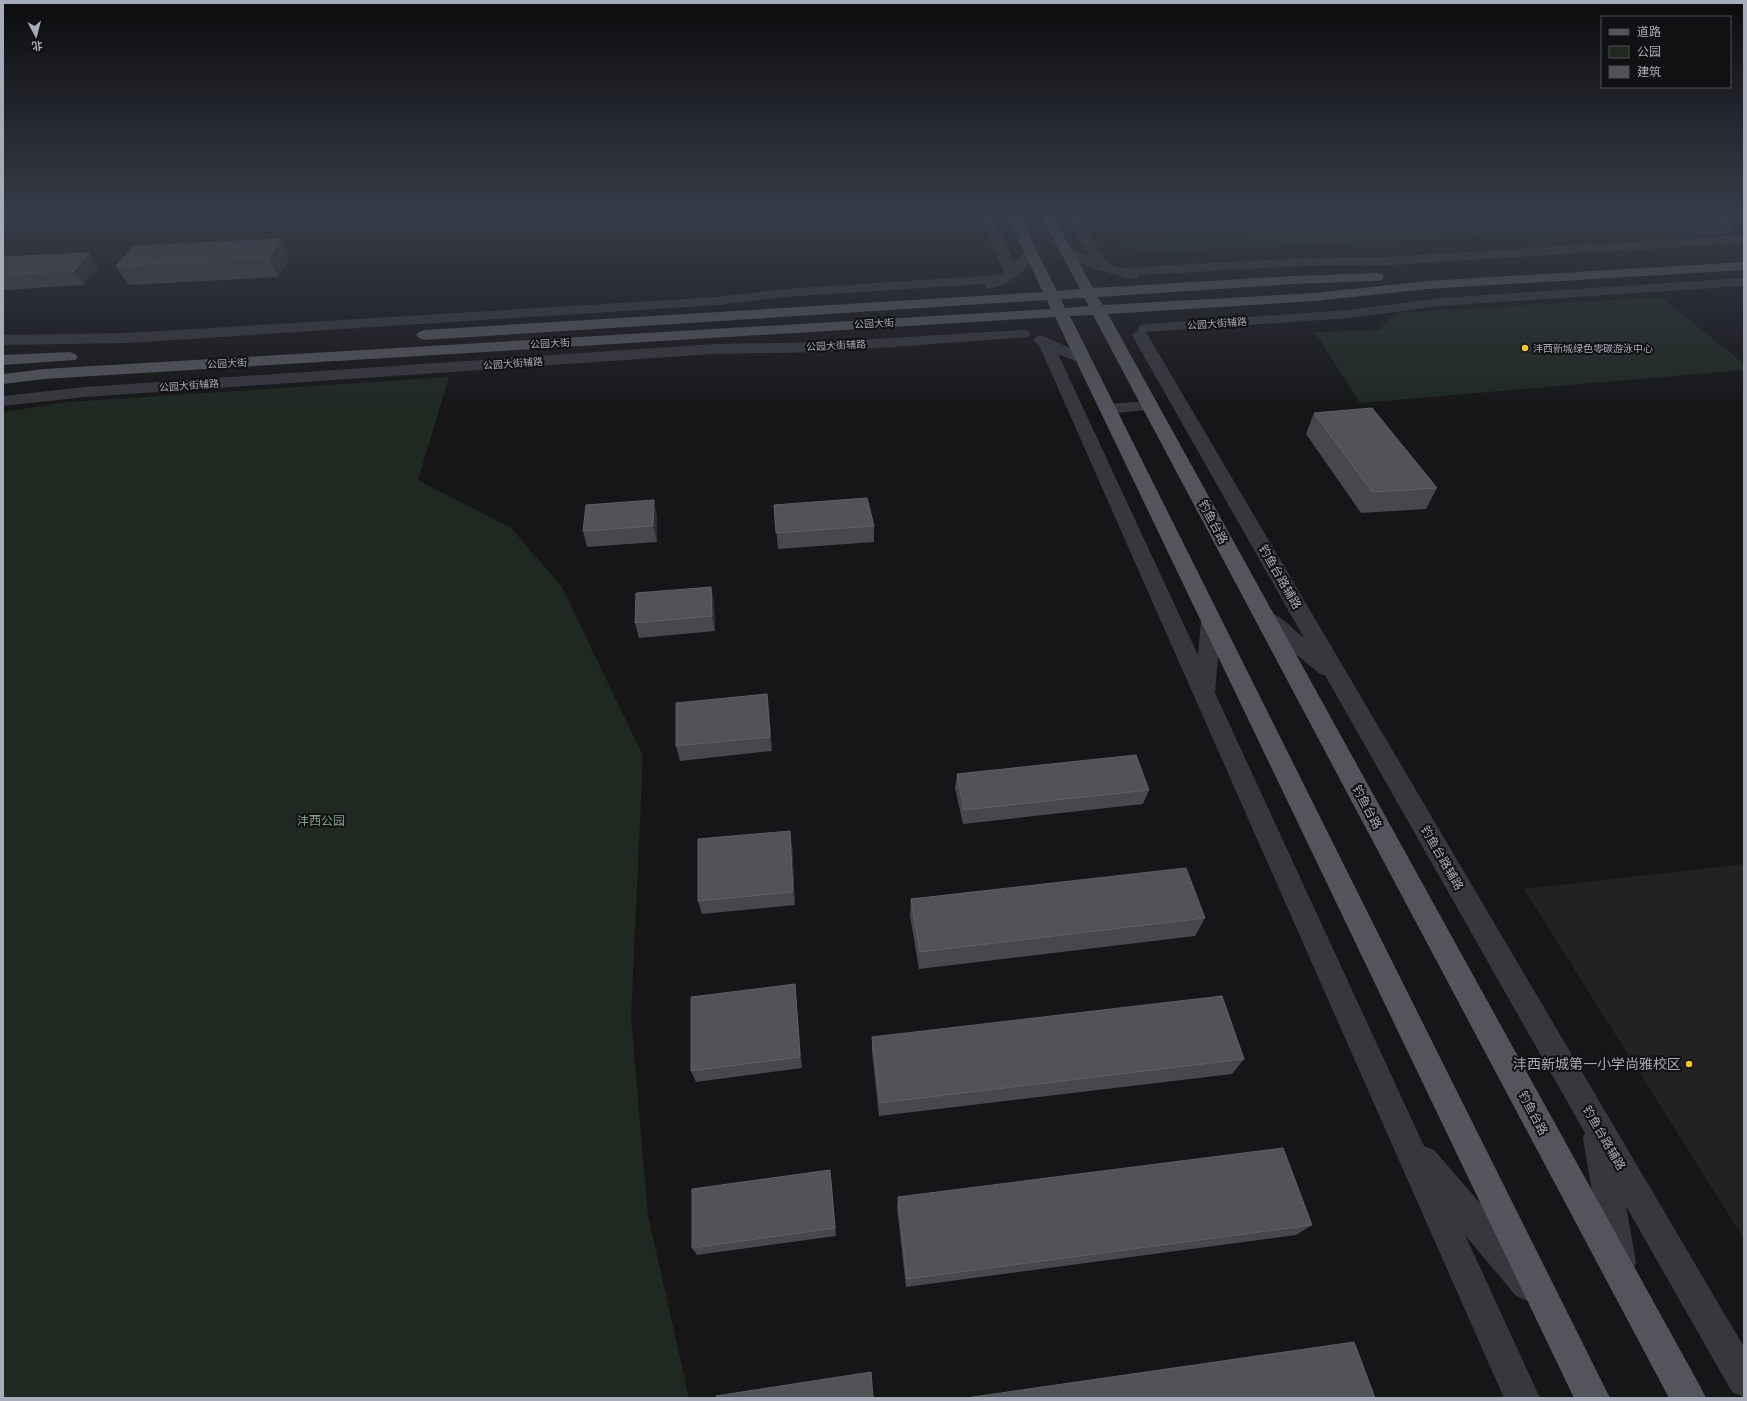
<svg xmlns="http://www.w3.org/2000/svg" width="1747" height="1401" font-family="Lato,'Noto Sans SC',sans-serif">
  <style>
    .built { fill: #222225 }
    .green { fill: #202822 }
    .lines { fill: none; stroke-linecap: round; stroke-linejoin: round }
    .minor { fill: #37373d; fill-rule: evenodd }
    .major { fill: #53545c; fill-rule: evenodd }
    .wall { fill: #47474d }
    .shaded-wall { fill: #2f2f33 }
    .building { fill: #525259; stroke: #5f6068 }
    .poi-dot { fill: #f5c631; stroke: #111113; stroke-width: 1.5 }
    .labels { text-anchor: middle; stroke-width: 4; stroke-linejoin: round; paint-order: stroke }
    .far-street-label { font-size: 10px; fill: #a8abb8; stroke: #111113 }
    .far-poi-label { font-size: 10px; fill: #a8abb8; stroke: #111113; text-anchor: start }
    .street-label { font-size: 12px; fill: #a8abb8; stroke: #111113 }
    .park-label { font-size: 12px; fill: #7ea484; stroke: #111113 }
    .near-poi-label { font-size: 14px; fill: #a8abb8; stroke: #111113; text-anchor: end }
  </style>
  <rect width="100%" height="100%" fill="#161618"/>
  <path class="built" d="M1744 864V1239L1524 889Z"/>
  <path class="green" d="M1556 216H1679L1699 225 1138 253 1124 242Z
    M1661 297 1744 364V370L1360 403 1315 332 1379 330 1396 313Z
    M449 377 418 480 511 528 562 587 643 756 631 1018 648 1215 689 1398H3V412L67 402Z"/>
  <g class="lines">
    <path class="minor" d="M980 216H992L1014 263 1026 251H1036L1038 254C1029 267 1002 292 986 288L984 284 784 297 718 305 127 343 3 345V335L127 333 718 297 784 289 1000 275 1004 272Z
      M1007 216H1027L1026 219H1008Z
      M1067 216H1079L1108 263 1119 268 1302 258 1387 257 1744 235V243L1387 265 1302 266 1139 275 1137 278 1132 279 1098 270 1061 255 1059 252 1061 249H1071L1090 257Z
      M1721 216H1731L1735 224 1731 233 1703 236 1698 235 1696 232 1698 229 1721 227 1723 224 1720 219Z
      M1744 278V286L1440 306 1349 318 1146 332 1744 1347V1397L1732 1392 1626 1206 1636 1262 1632 1274 1620 1278 1608 1274 1604 1262 1583 1138 1585 1133 1325 675 1320 674 1257 622 1254 617 1257 612C1274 607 1291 627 1304 638L1132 335 1135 332 1139 331 1138 328 1140 325 1145 324 1349 310 1440 298Z
      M1023 330 1028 331 1030 334 1028 337 824 352 714 354 85 397 3 406V396L85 387 714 344 824 342Z
      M1041 335 1088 356 1091 359 1088 362 1083 364 1058 354 1198 655 1201 621 1204 616 1211 614 1218 616 1221 621 1215 693 1424 1146 1434 1150 1540 1272 1545 1284 1540 1296 1528 1301 1516 1296 1465 1235 1540 1398H1504L1039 345 1033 340 1036 337Z
      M1150 401 1156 403 1158 406 1156 409 1108 414 1102 412 1100 409 1102 406 1108 404Z"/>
    <path class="major" d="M1007 216H1019L1057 291 1080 289 1041 216H1053L1093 288 1294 276 1377 273 1382 274 1384 277 1382 280 1377 281 1294 284 1098 297 1103 305 1315 293 1427 281 1744 262V270L1427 289 1315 301 1108 314 1700 1386 1706 1398H1669L1093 315 1070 316 1610 1398H1574L1055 317 44 379 3 384V374L44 369 1051 309 1047 300 424 340 419 338 416 335 419 332 424 330 1043 292ZM1084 298 1089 306 1065 308 1061 299Z
      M70 352 75 354 78 357 75 360 3 365V355Z"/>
  </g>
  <path class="wall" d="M280 239 289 258 278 277 128 285 116 266Z
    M89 253 98 267 83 285 3 290V257Z
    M1314 413 1437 488 1426 509 1361 513 1306 434Z
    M774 505 874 526V542L778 549Z
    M657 516V542L587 547 583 531Z
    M711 587 714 602 715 631 639 638 635 623Z
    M767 694 769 709 772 751 680 761 676 746Z
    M957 774 1149 790 1143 804 963 824 955 788Z
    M792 845 795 905 702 914 698 901Z
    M911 899 1205 918 1195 936 919 969 910 916Z
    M796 996 802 1068 696 1082 691 1071Z
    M872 1037 1244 1059 1232 1074 879 1116 872 1052Z
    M831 1179 836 1236 697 1255 692 1248Z
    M898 1197 1312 1225 1296 1235 906 1287 897 1208Z"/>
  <path class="shaded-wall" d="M280 239 289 258 278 277 269 258Z
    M89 253 98 267 83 285 74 271Z
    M654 500 657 516V542L653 526Z
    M711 587 714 602 715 631 712 616Z
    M767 694 769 709 772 751 770 737Z
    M790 831 792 845 795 905 793 892Z
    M795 984 802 1068 800 1057Z"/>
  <path class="building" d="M280 239 269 258 116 266 134 246Z
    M89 253 74 271 3 275V257Z
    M1372 408 1437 488 1372 492 1314 413Z
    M867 498 874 526 776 533 774 505Z
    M654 500 653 526 583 531 586 505Z
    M711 587 712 616 635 623 636 593Z
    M767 694 770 737 676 746V703Z
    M1136 755 1149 790 964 810 957 774Z
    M790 831 793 892 698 901V839Z
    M1186 868 1205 918 920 952 911 899Z
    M795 984 800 1057 691 1071V997Z
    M1222 996 1244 1059 880 1103 872 1037Z
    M1283 1148 1312 1225 907 1279 898 1197Z
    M830 1170 835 1228 692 1248V1189Z
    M1354 1342 1375 1398H966Z
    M871 1372 873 1398H716V1396Z"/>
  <linearGradient id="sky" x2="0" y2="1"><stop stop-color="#0c0c0d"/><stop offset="0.52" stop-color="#363c48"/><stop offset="1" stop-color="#363c48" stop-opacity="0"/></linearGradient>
  <rect width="1747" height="412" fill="url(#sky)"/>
  <g class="poi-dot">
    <circle cx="1525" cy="348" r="4"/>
    <circle cx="1689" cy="1064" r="4"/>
  </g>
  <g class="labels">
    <g class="far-street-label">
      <text transform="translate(874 323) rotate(-3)" y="4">公园大街</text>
      <text transform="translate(1217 323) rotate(-4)" y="4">公园大街辅路</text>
      <text transform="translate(550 343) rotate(-3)" y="4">公园大街</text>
      <text transform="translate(836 345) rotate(-3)" y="4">公园大街辅路</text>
      <text transform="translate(227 363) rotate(-3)" y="4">公园大街</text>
      <text transform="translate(513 363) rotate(-4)" y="4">公园大街辅路</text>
      <text transform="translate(189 385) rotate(-4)" y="4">公园大街辅路</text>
    </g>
    <g class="far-poi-label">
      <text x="1533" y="352">沣西新城绿色零碳游泳中心</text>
    </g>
    <g class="street-label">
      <text transform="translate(1213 522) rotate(62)" y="4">钓鱼台路</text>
      <text transform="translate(1280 577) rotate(60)" y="4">钓鱼台路辅路</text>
      <text transform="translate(1367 807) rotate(62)" y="4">钓鱼台路</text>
      <text transform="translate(1442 858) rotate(60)" y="4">钓鱼台路辅路</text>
      <text transform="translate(1533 1113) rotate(62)" y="4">钓鱼台路</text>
      <text transform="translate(1604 1138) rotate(60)" y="4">钓鱼台路辅路</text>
    </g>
    <g class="park-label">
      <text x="321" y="825">沣西公园</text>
    </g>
    <g class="near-poi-label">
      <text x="1681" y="1069">沣西新城第一小学尚雅校区</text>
    </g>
  </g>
  <rect width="1747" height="1401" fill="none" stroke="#a8abb8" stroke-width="8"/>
  <rect x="1601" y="16" width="130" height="72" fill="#111113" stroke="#4d4f55"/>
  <rect x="1609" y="29" width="20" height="6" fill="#53545c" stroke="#4d4f55"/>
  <text x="1637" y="36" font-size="12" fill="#a8abb8">道路</text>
  <rect x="1609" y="46" width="20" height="12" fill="#202822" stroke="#4d4f55"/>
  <text x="1637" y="56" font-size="12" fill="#a8abb8">公园</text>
  <rect x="1609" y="66" width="20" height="12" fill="#525259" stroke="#4d4f55"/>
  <text x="1637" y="76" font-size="12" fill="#a8abb8">建筑</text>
  <g transform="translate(36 36) rotate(173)" stroke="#111113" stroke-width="3" paint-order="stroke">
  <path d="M0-3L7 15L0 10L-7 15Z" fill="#a8abb8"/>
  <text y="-6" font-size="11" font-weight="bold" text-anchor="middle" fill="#a8abb8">北</text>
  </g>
</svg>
